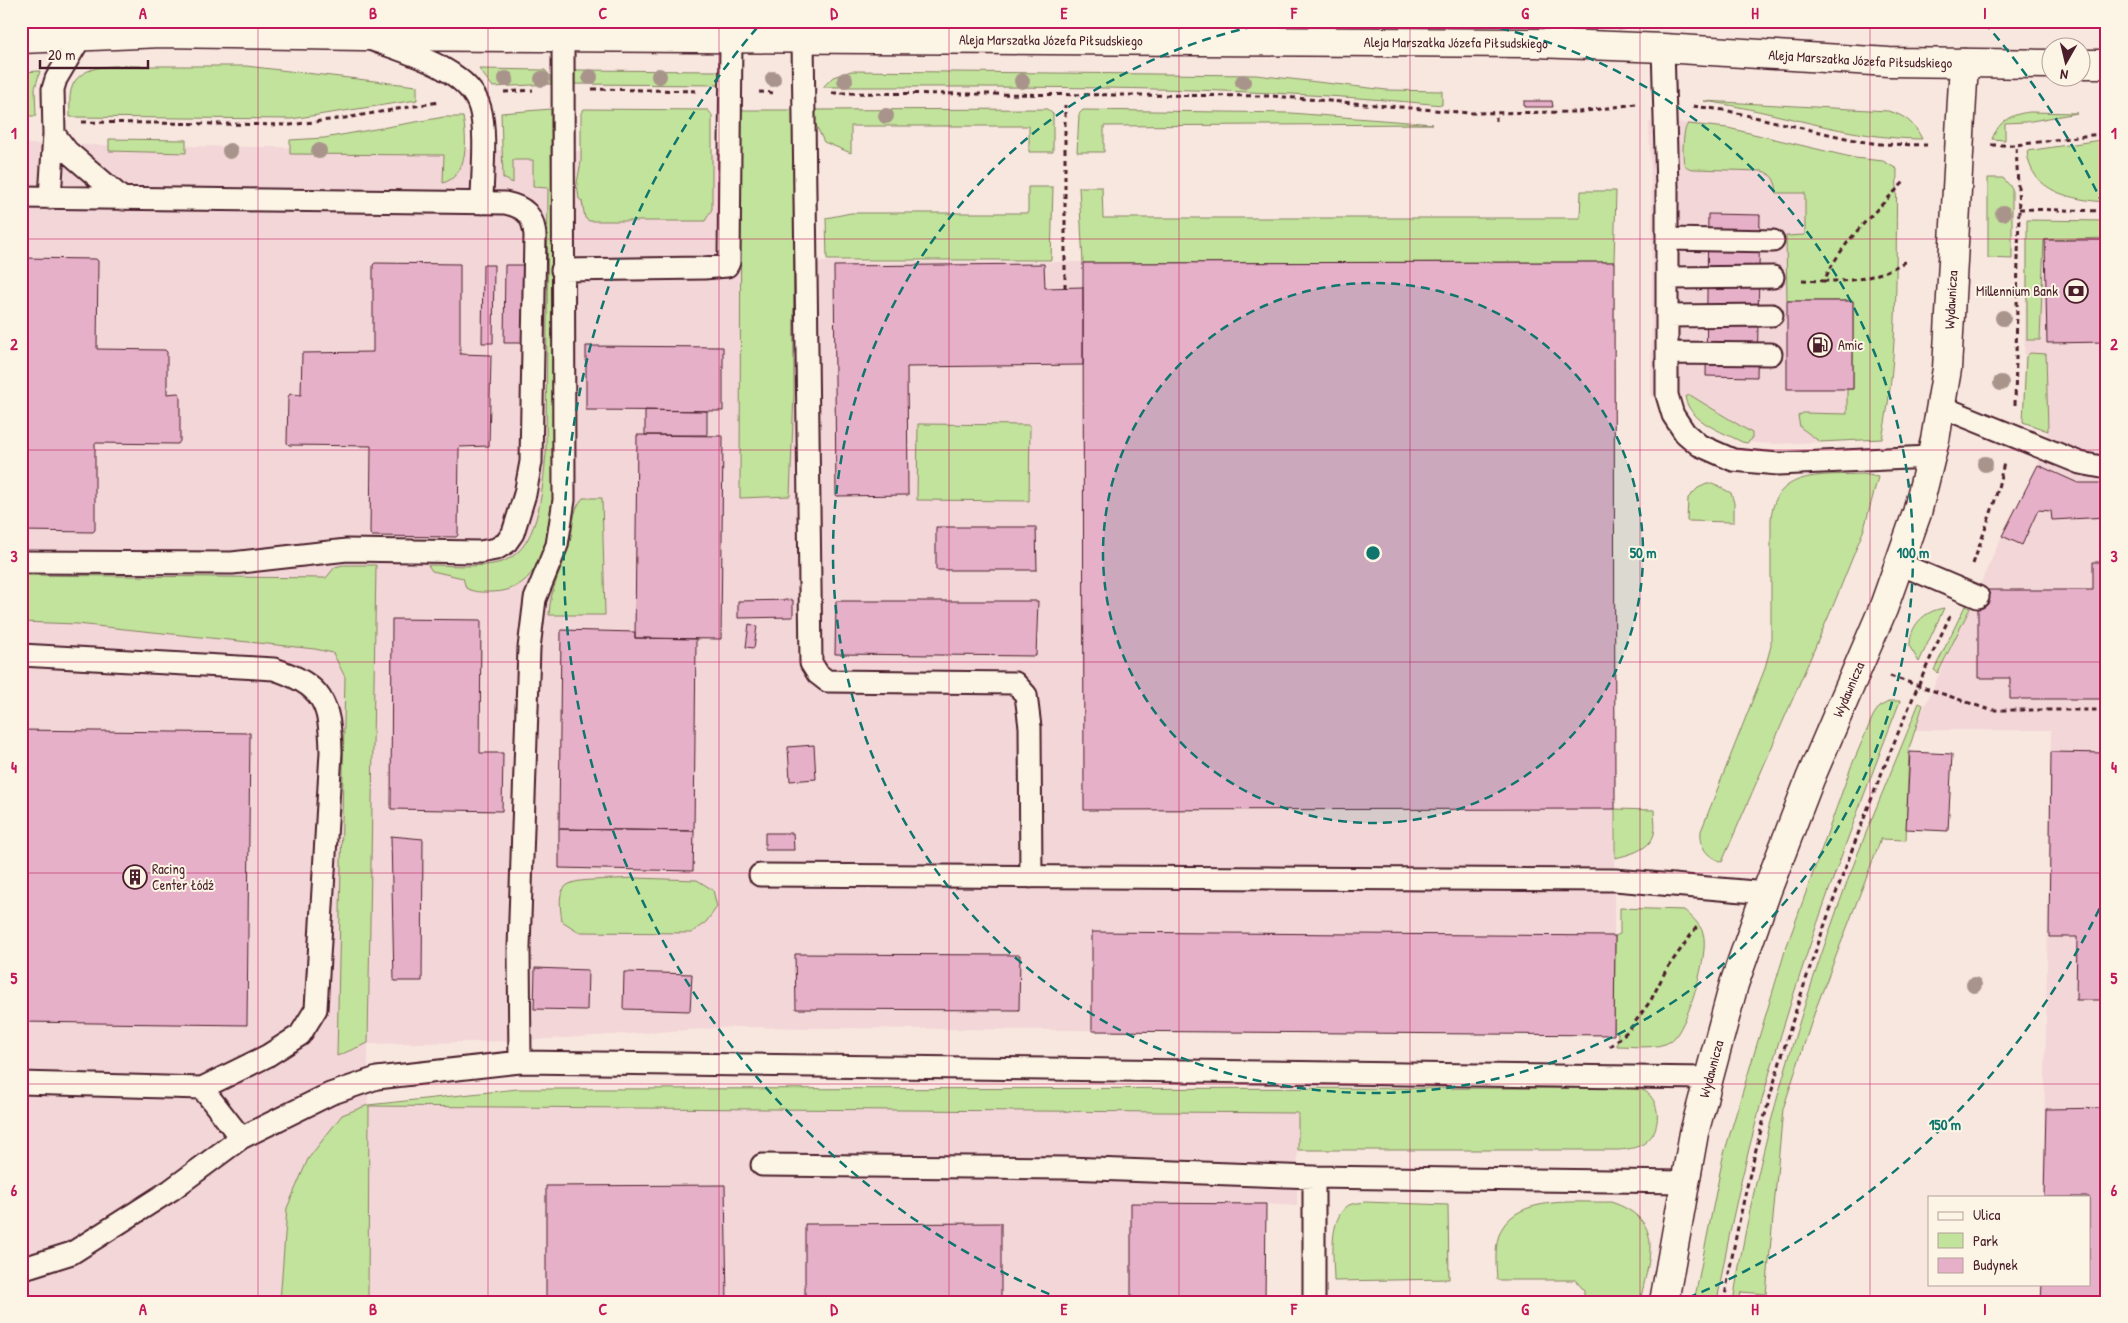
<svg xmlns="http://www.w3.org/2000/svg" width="2128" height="1323" font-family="'Patrick Hand',sans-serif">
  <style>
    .built { fill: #f3d6d8 }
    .green { fill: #c2e39b; stroke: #868163 }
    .building { fill: #e6b0c9; stroke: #4a1f2b }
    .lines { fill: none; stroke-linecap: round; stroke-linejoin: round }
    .service-casing { stroke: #4a1f2b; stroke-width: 25 }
    .tertiary-casing { stroke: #4a1f2b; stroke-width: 31 }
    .secondary-casing { stroke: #4a1f2b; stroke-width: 31 }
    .path { stroke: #4a1f2b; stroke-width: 3; stroke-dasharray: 5 4; stroke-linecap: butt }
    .service { stroke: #fcf5e5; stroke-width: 21 }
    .tertiary { stroke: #fcf5e5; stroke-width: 28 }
    .secondary { stroke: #fcf5e5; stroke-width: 28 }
    .tree { fill: #a9948b }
    .grid { fill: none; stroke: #c2185b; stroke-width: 1; stroke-opacity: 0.55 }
    .ring { fill: none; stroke: #0f766e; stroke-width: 2.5; stroke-dasharray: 9 6 }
    .labels { text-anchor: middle; stroke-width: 4; stroke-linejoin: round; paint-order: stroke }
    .street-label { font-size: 14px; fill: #4a1f2b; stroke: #fcf5e5 }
    .poi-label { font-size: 14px; fill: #4a1f2b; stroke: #fcf5e5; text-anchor: start }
    .centre { fill: #0f766e; stroke: #fcf5e5; stroke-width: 2.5 }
    .ring-label { font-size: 15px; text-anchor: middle; font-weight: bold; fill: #0f766e; stroke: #fcf5e5; stroke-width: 4; stroke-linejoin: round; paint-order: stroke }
    .neatline { fill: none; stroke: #c2185b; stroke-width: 2 }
    .grid-label { font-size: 16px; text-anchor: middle; font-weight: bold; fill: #c2185b }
  </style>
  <rect width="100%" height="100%" fill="#f8e7df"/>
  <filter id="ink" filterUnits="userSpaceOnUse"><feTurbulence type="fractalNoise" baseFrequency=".02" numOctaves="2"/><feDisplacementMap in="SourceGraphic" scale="10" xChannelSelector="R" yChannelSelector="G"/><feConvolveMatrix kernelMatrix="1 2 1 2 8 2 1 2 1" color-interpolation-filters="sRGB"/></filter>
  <g filter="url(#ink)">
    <path class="built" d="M1649 122 1696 123 1728 128 1855 158 1883 161 1897 169 1894 332 1886 419 1882 439 1776 444 1742 442 1699 420 1686 405 1685 397H1651L1652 218Z
      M21 144 741 153 743 262H1614V1035L735 1027 518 1041 368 1044V1106L1298 1113 1297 1206 1266 1204 1265 1302H368V1259L367 1302H21Z
      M2027 220 2107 223V1302H2041V1284H2089V1197H2043L2051 730H1914L2001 538 2038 465 2048 432 2023 422Z"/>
    <path class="green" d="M150 66H246L417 86V100L291 119 70 117C70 108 69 98 71 90 79 59 126 67 150 66Z
      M479 69 545 70 551 77V84L493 87Z
      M576 70 718 71 721 76V85L572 84V78Z
      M40 71 35 88 36 116H21V72Z
      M851 71 1256 75 1387 90 1442 91V105C1236 85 1029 87 823 87L833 77Z
      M1704 101 1888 111C1905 115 1915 124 1922 139 1847 139 1778 111 1704 101Z
      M551 109 553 502C549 539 540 592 492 592 482 592 475 593 466 588L463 578 432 571 428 565C451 565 476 568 498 563 540 553 542 490 546 454L548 188 533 187V160H513V183L503 178 501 113Z
      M584 109 708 110 712 115V209L705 221H589L585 218 582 201 579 199 577 183 581 162V113Z
      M1047 109 1053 114V152H1029V126H851V153L824 142 815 123 814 110Z
      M741 110H793L794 394 790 496 740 498Z
      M1083 110 1291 113 1433 124 1104 126V152H1077L1079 114Z
      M2030 112 2077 113 2026 122 2005 123V140L1992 139C1999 121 2011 114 2030 112Z
      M444 117H463C467 139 469 175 443 183L444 155 290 154V140L324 138Z
      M1688 124 1728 128 1855 158 1883 161 1897 169C1895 258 1900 352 1882 439L1820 442 1800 427 1798 416 1803 413 1847 414V389H1853V301H1787L1786 236 1805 235V193H1777C1776 182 1773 174 1762 171L1694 169C1690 169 1685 167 1684 163 1682 155 1683 128 1688 124Z
      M109 139 186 140V153L109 151Z
      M2107 139V202C2072 200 2030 192 2027 151Z
      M1988 178H2003L2012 188V259L1988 258Z
      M1028 187H1053L1051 260H827L826 218 851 213H1028Z
      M1079 187H1102L1103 218H1580L1581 191H1616L1614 262 1083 263Z
      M2027 220 2107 221V238L2044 240 2040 340H2027Z
      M2030 353 2046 354 2048 431 2023 422 2026 357Z
      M1690 395 1752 433V439L1747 443 1742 442C1721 431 1690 422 1685 397Z
      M918 424 1030 425 1029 501 917 500Z
      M1863 474 1878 477 1864 529 1833 606 1722 862C1706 856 1700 848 1701 831L1764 671 1771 646V520C1774 468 1825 476 1863 474Z
      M1707 484H1714L1731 493 1734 503V522L1687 521 1688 498 1698 488Z
      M583 498H602L605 615H549C550 587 562 571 569 545 574 530 571 510 583 498Z
      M343 565H376L368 1043 337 1056 345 677 333 653 315 649 77 624 21 622V575L326 578 335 567Z
      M1965 606 1970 608 1938 673 1934 670Z
      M1944 608 1919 662 1910 647C1909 626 1924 611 1944 608Z
      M1890 701H1900C1824 897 1751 1094 1717 1302H1694L1723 1157 1785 951 1851 767 1873 716 1879 707Z
      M1919 703 1923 705 1909 749 1906 840 1881 839 1816 1008 1783 1109 1766 1294 1741 1292 1739 1302H1733C1754 1168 1792 1035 1838 907 1862 839 1892 771 1919 703Z
      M1615 809 1654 810C1654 817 1656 827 1654 834 1650 850 1628 855 1615 858Z
      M634 878 697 880 713 890 717 907 706 922 691 933 579 932 562 921C557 888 561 881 594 880 608 879 621 879 634 878Z
      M1620 908 1684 910C1691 916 1700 924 1703 933 1710 952 1687 1030 1671 1041 1658 1050 1632 1046 1617 1046L1618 1032H1614L1615 936 1620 934Z
      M1630 1088C1635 1089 1641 1089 1645 1091 1661 1102 1661 1128 1648 1140 1640 1148 1629 1149 1619 1150H1298V1113L369 1106 368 1302H280L287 1208 308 1159 342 1115 368 1105 518 1089Z
      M1365 1202 1448 1205 1449 1279 1334 1281C1334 1259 1327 1219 1349 1205 1353 1203 1360 1203 1365 1202Z
      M1611 1202C1667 1221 1649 1257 1640 1302H1584V1290L1575 1280H1497C1496 1264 1494 1244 1501 1230 1519 1195 1577 1203 1611 1202Z"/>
    <path class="building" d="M1524 101H1552L1553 107H1524Z
      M1708 214 1760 215 1757 377 1706 376Z
      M2045 240H2107V342L2047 343Z
      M21 258 96 259 98 261 97 349 165 350 167 352V394L178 393 180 395V441L178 444 95 443V530L93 532 21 531Z
      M1614 262 1615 809 1084 810 1083 263Z
      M375 263 460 264V354L491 355 489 446 459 447 458 535 456 537 372 536 370 534 371 446 289 445 287 443 288 397 290 394 301 395 302 353 373 352V265Z
      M1044 264 1045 288 1083 287V365L907 367 908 495 836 496 834 266Z
      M483 265H494L493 343H482Z
      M505 265H525L524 343H504Z
      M1787 301H1853V389H1787Z
      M586 346 723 347V411L586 410Z
      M645 410 707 411V435H645Z
      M637 435 723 436 721 639 635 638Z
      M2038 465 2078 483H2107V517L2052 520 2051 511 2038 510 2022 545 2002 536Z
      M936 527H1036L1037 570H936Z
      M2093 562H2107V699H2010V678H1978V590H2093Z
      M793 600V617L738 618V601Z
      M836 601H1038L1036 656 835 654Z
      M392 619 481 620 480 753H503L502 811 391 809Z
      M749 624 757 626 754 648 746 647Z
      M561 630 635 632V638L696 639 694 831 559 829Z
      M21 730 250 733 247 1025 21 1022Z
      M814 745 816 779 790 781 788 747Z
      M1910 752 1952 754 1948 831 1906 829Z
      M2051 752 2107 753V1000H2076L2077 937H2049Z
      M559 829 694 831 693 871 559 868Z
      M765 833H793L794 850H765Z
      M391 836 423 839 422 981H394Z
      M1092 932 1615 936 1614 1035 1092 1031Z
      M795 954 1020 955 1019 1010 796 1009Z
      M535 968 588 970 587 1010 534 1009Z
      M624 972 692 974 690 1011 623 1009Z
      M2107 1108V1302H2041L2042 1284H2089V1197H2044L2046 1109Z
      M725 1185 727 1302H546V1186Z
      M1131 1203 1266 1204 1265 1302H1131Z
      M1001 1223V1302H805V1224Z"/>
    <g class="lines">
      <g class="service-casing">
        <path id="service" d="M370 39C404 52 469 68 480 108 487 132 482 176 482 203
          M803 39 811 663 818 674 827 681 1015 683 1026 695 1030 727 1031 877
          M1100 39 1137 21
          M1663 48 1667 187V395L1673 415 1685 433 1699 445 1733 460 1778 464 1930 457
          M54 134 67 151 123 199
          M21 197 505 203C525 207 533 215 535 235L531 462 525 494 513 533 506 543 496 549 480 552 347 550 232 563 21 562
          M50 198 54 134 53 89 56 79 82 35
          M1668 239 1773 241
          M562 270 704 268 727 266 729 262 731 38
          M1667 278 1773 277
          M1667 316 1772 315
          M1668 353 1771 354
          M1942 407 2080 463 2107 468
          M1900 564 1978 597
          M21 655 274 669C323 685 330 703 331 752L316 1009 300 1035 267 1056 202 1088 21 1083
          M760 875 1615 880 1766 893
          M520 1062 519 948 529 648 535 599 557 545 564 500 563 37
          M202 1088 241 1138 330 1094 377 1078 520 1062 1708 1078
          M762 1165 1067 1168 1314 1177
          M21 1269 72 1253 171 1190 241 1138
          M1314 1302V1177L1684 1182"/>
      </g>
      <g class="tertiary-casing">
        <g id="tertiary">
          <path id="s1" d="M1664 1302 1694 1133 1734 984 1766 893 1810 779 1883 609 1917 513 1935 440 1947 369 1964 63"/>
        </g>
      </g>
      <g class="secondary-casing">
        <g id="secondary">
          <path id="s2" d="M21 39 162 33 363 36 1537 43 1663 48 1889 62 2050 64"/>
          <path d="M2080 64H2107"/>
        </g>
      </g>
      <path class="path" d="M592 89 700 91
        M504 92 533 90
        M759 92 775 93
        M832 93 1272 96 1469 113 1579 112 1636 104
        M1693 106 1724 110 1859 141 1880 144 1927 145
        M1496 121V117
        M82 122 290 125 345 118 439 102
        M1991 145H2016L2107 133
        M2019 209 2107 211
        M1802 280 1824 281C1842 241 1875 212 1905 181
        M1823 281C1855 282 1879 277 1906 261
        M1065 288V105
        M2015 405 2019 209 2016 145
        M1973 564 1994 504 2004 463
        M1890 676 1990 710H2107
        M1610 1047 1630 1029 1651 1000 1666 970 1698 925
        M1724 1302C1747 1161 1789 1022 1838 888 1872 795 1908 704 1950 616"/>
      <use href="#service" class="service"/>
      <use href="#tertiary" class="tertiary"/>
      <use href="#secondary" class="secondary"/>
    </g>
    <g class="tree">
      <circle cx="659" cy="76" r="8"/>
      <circle cx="590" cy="77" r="8"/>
      <circle cx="506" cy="79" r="8"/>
      <circle cx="542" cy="79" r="8"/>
      <circle cx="773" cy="79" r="8"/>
      <circle cx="845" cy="80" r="8"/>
      <circle cx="1022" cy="81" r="8"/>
      <circle cx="1243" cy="82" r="8"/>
      <circle cx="886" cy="116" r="8"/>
      <circle cx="230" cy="151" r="8"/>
      <circle cx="319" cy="151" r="8"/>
      <circle cx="2003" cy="213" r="8"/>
      <circle cx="2003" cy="318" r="8"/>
      <circle cx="2001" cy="383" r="8"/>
      <circle cx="1985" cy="464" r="8"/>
      <circle cx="1974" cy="985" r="8"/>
    </g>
  </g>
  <path class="grid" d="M258 21V1302M488 21V1302M719 21V1302M949 21V1302M1179 21V1302M1410 21V1302M1640 21V1302M1870 21V1302M21 239H2107M21 450H2107M21 662H2107M21 873H2107M21 1084H2107"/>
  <circle cx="1373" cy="553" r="270" fill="#0f766e" fill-opacity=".12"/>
  <g class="ring">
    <circle cx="1373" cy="553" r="270"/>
    <path d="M1471 22A540 540 0 1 1 1275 22"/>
    <path d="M2106 895A809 809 0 0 1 1683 1300M1063 1300A809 809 0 0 1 762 22M1984 22A809 809 0 0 1 2106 211"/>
  </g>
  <defs>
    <g id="bank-ring" transform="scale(1.25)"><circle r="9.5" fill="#fcf5e5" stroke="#4a1f2b" stroke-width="1.5"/><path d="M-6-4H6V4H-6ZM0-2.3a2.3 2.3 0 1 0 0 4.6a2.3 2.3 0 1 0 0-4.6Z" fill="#4a1f2b"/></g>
    <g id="fuel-ring" transform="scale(1.25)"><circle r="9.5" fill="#fcf5e5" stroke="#4a1f2b" stroke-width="1.5"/><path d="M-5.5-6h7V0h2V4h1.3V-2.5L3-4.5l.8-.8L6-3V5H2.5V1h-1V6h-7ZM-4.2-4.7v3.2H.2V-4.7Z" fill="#4a1f2b"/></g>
    <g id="building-ring" transform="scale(1.25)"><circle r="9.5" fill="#fcf5e5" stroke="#4a1f2b" stroke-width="1.5"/><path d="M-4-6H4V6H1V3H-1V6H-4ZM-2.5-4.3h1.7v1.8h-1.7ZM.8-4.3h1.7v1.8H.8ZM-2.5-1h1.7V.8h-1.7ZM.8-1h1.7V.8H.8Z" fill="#4a1f2b"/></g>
  </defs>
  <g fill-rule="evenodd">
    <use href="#bank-ring" x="2076" y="291"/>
    <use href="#fuel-ring" x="1820" y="345"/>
    <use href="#building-ring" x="135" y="877"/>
  </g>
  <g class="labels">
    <g class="street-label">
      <text dy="5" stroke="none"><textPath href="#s2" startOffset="1030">Aleja Marszałka Józefa Piłsudskiego</textPath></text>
      <text dy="5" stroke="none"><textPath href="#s2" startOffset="1435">Aleja Marszałka Józefa Piłsudskiego</textPath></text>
      <text dy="5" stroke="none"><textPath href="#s2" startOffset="1840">Aleja Marszałka Józefa Piłsudskiego</textPath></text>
      <text dy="5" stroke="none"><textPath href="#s1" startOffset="1048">Wydawnicza</textPath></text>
      <text dy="5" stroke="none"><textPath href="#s1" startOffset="642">Wydawnicza</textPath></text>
      <text dy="5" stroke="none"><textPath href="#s1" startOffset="238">Wydawnicza</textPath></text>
    </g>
    <g class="poi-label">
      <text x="2058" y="296" text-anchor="end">Millennium Bank</text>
      <text x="1838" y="350">Amic</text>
      <text x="152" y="874">Racing<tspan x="152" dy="16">Center Łódź</tspan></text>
    </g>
  </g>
  <circle cx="1373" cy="553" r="8" class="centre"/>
  <g class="ring-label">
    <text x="1643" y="558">50 m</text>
    <text x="1913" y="558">100 m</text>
    <text x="1945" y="1130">150 m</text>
  </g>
  <rect width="2128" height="1323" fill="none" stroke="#fcf5e5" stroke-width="55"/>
  <rect x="1928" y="1196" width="162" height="90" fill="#fcf5e5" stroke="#b59f9b"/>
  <rect x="1938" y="1212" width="25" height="8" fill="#fcf5e5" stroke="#b59f9b"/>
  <text x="1973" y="1220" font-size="15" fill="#4a1f2b">Ulica</text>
  <rect x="1938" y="1233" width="25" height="15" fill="#c2e39b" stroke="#b59f9b"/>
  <text x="1973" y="1246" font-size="15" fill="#4a1f2b">Park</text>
  <rect x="1938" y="1258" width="25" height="15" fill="#e6b0c9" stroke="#b59f9b"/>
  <text x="1973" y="1270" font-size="15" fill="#4a1f2b">Budynek</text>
  <g transform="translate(2066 62) rotate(188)"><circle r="24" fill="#fcf5e5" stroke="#b59f9b"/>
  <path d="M0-4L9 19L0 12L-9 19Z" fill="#4a1f2b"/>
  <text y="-8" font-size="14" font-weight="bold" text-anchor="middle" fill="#4a1f2b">N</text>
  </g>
  <path d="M40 60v8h108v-8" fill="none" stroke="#4a1f2b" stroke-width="2.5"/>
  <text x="48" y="60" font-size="15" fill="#4a1f2b" stroke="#fcf5e5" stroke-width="4" paint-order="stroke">20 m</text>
  <rect x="28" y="28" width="2072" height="1268" class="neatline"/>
  <g class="grid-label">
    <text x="143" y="19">A</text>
    <text x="373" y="19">B</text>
    <text x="603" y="19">C</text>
    <text x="834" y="19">D</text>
    <text x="1064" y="19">E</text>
    <text x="1294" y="19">F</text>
    <text x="1525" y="19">G</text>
    <text x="1755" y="19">H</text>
    <text x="1985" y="19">I</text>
    <text x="14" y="139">1</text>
    <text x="2114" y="139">1</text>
    <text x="14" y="350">2</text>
    <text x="2114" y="350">2</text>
    <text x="14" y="562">3</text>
    <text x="2114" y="562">3</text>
    <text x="14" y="773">4</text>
    <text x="2114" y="773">4</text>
    <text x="14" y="984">5</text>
    <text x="2114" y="984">5</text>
    <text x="14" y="1196">6</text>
    <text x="2114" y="1196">6</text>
    <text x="143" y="1315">A</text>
    <text x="373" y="1315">B</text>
    <text x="603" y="1315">C</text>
    <text x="834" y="1315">D</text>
    <text x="1064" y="1315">E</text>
    <text x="1294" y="1315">F</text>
    <text x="1525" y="1315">G</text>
    <text x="1755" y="1315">H</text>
    <text x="1985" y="1315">I</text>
  </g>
</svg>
